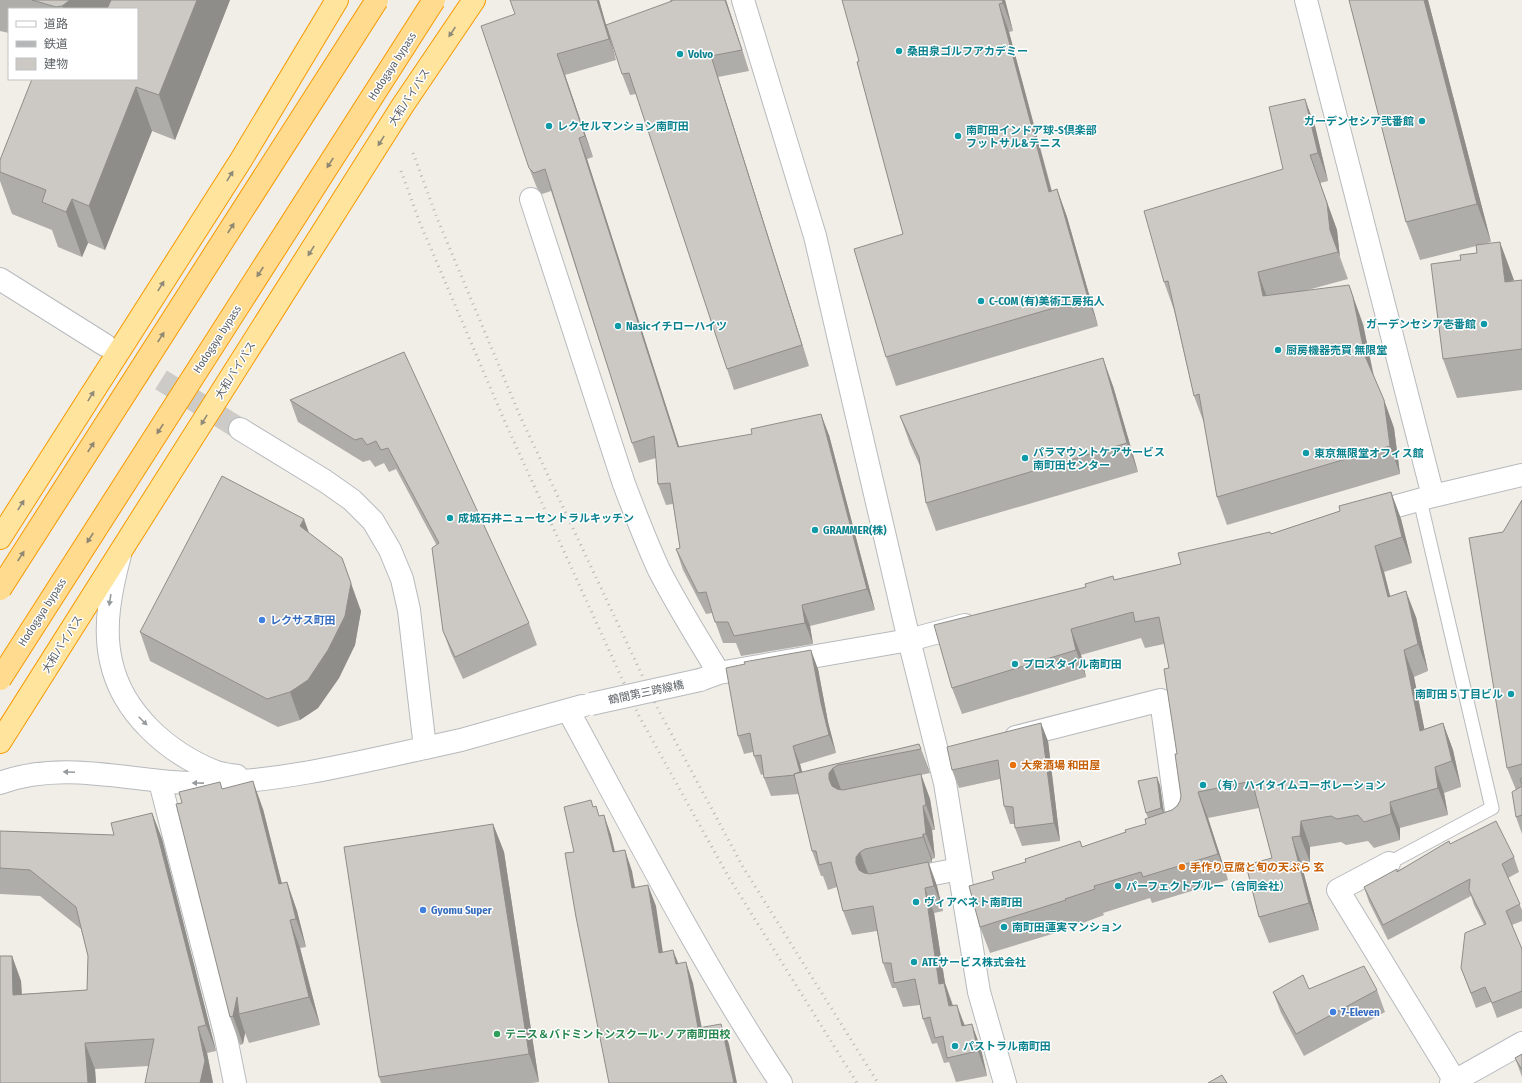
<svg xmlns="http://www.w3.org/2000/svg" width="1522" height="1083" font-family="'Fira Sans Condensed','Noto Sans JP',sans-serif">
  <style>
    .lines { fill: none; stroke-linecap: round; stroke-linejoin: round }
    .tertiary-tunnel { stroke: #cccbc7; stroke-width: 22; stroke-dasharray: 22 11; stroke-linecap: butt }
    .service-casing { stroke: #b7babd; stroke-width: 15 }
    .minor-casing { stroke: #b7babd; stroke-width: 24 }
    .tertiary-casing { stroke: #b7babd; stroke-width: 24 }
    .secondary-casing { stroke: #b8bcc1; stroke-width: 24 }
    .trunk-casing { stroke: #f79900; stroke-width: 24 }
    .service { stroke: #fff; stroke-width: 13 }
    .minor { stroke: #fff; stroke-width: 22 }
    .tertiary { stroke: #fff; stroke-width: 22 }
    .secondary { stroke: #fff; stroke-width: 22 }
    .trunk { stroke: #ffe49e; stroke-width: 22 }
    .rail { stroke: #b5b6b7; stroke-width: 3; stroke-dasharray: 1 5; stroke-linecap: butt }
    .minor-bridge-casing { stroke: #b7babd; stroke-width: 24; stroke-linecap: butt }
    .motorway-bridge-casing { stroke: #f79900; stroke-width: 24; stroke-linecap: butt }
    .minor-bridge { stroke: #fff; stroke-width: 22 }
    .motorway-bridge { stroke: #ffdb8f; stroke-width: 22 }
    .wall { fill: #afada9 }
    .shaded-wall { fill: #8f8d89 }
    .building { fill: #ccc9c4; stroke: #8f8d89 }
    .oneway { fill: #8e8a78 }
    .oneway2 { fill: #8e8773 }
    .oneway3 { fill: #969a9c }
    .culture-dot { fill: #0f9aa8; stroke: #fff; stroke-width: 1.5 }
    .shop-dot { fill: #3f7fe0; stroke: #fff; stroke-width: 1.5 }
    .food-dot { fill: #e8710a; stroke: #fff; stroke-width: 1.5 }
    .leisure-dot { fill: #2e9e5b; stroke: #fff; stroke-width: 1.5 }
    .labels { text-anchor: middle; stroke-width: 3; stroke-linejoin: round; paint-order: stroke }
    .culture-label { font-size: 11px; font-weight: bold; fill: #0d838f; stroke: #fff; text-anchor: start }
    .street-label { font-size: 11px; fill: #5e6367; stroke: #fff }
    .shop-label { font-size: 11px; font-weight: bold; fill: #366cbe; stroke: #fff; text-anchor: start }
    .food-label { font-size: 11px; font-weight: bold; fill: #c56008; stroke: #fff; text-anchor: start }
    .leisure-label { font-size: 11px; font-weight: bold; fill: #27864d; stroke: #fff; text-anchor: start }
  </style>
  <rect width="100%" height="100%" fill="#f1eee7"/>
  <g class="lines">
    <path class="tertiary-tunnel" d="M105 345 240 429"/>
    <g class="service-casing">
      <path id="service" d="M1389 863 1492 808 1420 500"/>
    </g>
    <g class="minor-casing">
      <path id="minor" d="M743 0 815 236 909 640 945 783 979 992 1005 1083
        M1306 0 1433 496
        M531 199 624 484C635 513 646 542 659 570 677 605 698 639 719 673
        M1368 514 1433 496 1522 475
        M700 680 719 673 909 640 965 625
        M568 710C636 835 702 964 781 1083
        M1016 737 1161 700 1178 824 1167 828
        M425 748 461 740 582 706
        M160 782 225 1033 235 1083
        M1389 863 1338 890 1455 1081
        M903 880 959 869"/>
    </g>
    <g class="tertiary-casing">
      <path id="tertiary" d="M0 279 105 345
        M120 555C111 589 103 626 111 661 122 713 168 753 216 772 223 774 230 775 237 776
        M0 783C70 757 145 787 216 783 287 780 356 763 425 748L409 610 402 579 390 550 373 521 352 500 325 481 240 429"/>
    </g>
    <g class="secondary-casing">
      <path id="secondary" d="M1451 1083 1522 1043"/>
    </g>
    <g class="trunk-casing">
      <path id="trunk" d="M0 538 241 160 337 0
        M0 742 403 105 474 0"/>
    </g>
    <use href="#service" class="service"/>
    <use href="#minor" class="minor"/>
    <use href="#tertiary" class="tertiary"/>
    <use href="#secondary" class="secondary"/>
    <use href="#trunk" class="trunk"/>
    <path class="rail" d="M413 153 437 218 520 416 658 709 743 867 878 1083
      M401 171 420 223 505 422 639 716 728 876 857 1083"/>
    <g class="minor-bridge-casing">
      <path id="minor-bridge" d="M591 704 700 680"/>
    </g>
    <g class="motorway-bridge-casing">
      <path id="motorway-bridge" d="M0 589 377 0
        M0 679 434 0"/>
    </g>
    <use href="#minor-bridge" class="minor-bridge"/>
    <use href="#motorway-bridge" class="motorway-bridge"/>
  </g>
  <path class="wall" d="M0 0H230L175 140 152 131 105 250 88 243 82 257 58 247 52 230 12 214 0 181V160L137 79V9H9V33L0 31Z
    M599 0 616 60 565 75 593 157 587 159 679 447 829 435 875 610 810 626 813 644 741 656 736 643H723L712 613 706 614 683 570 676 549 680 548 673 504 666 505 658 484 656 458 639 463 632 443 551 191 542 194 537 188 529 168 515 14Z
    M670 0H726L749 71 718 77 809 366 734 390 727 369 636 94 630 95 622 74 671 2Z
    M1005 0 1013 31 1009 32 1052 191 1057 189 1067 217 1098 326 896 386 886 357 903 234 857 62Z
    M1349 0H1428L1491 242 1483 244 1514 281 1522 280V390L1457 398 1443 359 1461 260 1477 253 1476 246 1420 260 1406 222Z
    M1315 126 1328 181 1320 183 1337 230 1340 258 1348 279 1304 291 1363 324 1374 376 1384 400 1394 428 1400 474 1227 525 1217 497 1204 423 1194 396 1174 310 1164 282 1283 169Z
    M404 352 529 623 537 645 463 679 451 653 443 631 436 544 396 469 389 472 384 463 375 467 370 460 363 462 298 422 290 400Z
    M1113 386 1138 472 936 531 926 503 920 466 910 444 900 416Z
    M1391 492 1401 519 1412 563 1384 572 1390 596 1416 617 1428 671 1414 677 1424 729 1443 723 1453 750 1461 787 1444 793 1448 815 1400 828V840L1374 848 1368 841 1346 845 1341 842 1310 847V862L1301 863 1319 930 1269 943 1259 917 1272 858 1259 808 1208 818 1228 880 1152 903 1150 898 1103 913 1104 915 1075 926V927L990 953 980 927 994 879 1082 847 1126 832 1146 824 1148 818 1146 813 1160 785 1164 812 1172 810 1177 806 1180 801 1181 796 1169 668 1164 644 1145 648 1141 638 1081 655 1086 677 962 714 952 688 1114 580 1181 564 1340 511Z
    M1522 500V834L1516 817V790L1507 768 1503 532Z
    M309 533 361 611 355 645 339 678 318 708 300 720 278 727 150 661 140 632Z
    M818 669 828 722 836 753 800 764 802 772 919 744 930 773 921 775 930 799 935 830H932L935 858 932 859V862L929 863 937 886 943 911 934 913 945 983 953 1005 965 1025 981 1049 987 1076 956 1082 949 1062 944 1063 937 1043 932 1044 923 1019 920 1005 903 1007 896 988H892L883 963 877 931 852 935 843 911 837 887 828 890 823 876H821L812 851 799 794 771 796 764 778V774L761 775 754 756 753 752 744 754 738 736Z
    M1048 741 1060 841 1022 846 1015 828V824H1010L1004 806 1000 779 959 788 952 770Z
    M223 789 263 809 282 884 287 882 297 911 306 947 300 948 320 1025 249 1043 245 1033 243 1044 240 1045 230 1017 182 803Z
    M152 813 162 839 216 1051 207 1053 213 1083H145L149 1066 95 1069 96 1083H0L12 956 21 981 22 994 87 990 88 956 81 929 40 896 0 894V831L114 835Z
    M493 824 504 852 539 1082 532 1083H381L379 1077Z
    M1450 844 1514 857 1519 872 1508 878 1522 910V921L1512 925 1522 949V1008L1497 1018 1491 1002 1476 1008 1461 968 1484 925 1474 905 1471 896 1388 940 1369 902 1364 887 1397 871Z
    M1309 989 1377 990 1385 1012 1304 1056 1281 1013 1273 992Z
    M1522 1054V1077L1515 1058Z"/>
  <path class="shaded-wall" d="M70 0H143L134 9H63L62 6Z
    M197 0H230L175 140 159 95Z
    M597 0H599L616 60 609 39Z
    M725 0H726L749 71 742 50Z
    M1002 0H1005L1013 31 1003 3Z
    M1424 0H1428L1491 242 1477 204Z
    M999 4 1009 32 1059 220 1049 192Z
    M557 54 565 75 593 157 585 136Z
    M711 56 718 77 809 366 802 345Z
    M136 87 152 131 105 250 89 206Z
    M1305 99 1315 126 1328 181 1318 153Z
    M579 138 587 159 686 468 678 447Z
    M1310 155 1337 230 1340 258 1348 279 1330 230Z
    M1057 189 1067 217 1098 326 1088 298Z
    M72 199 88 243 82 257 66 212Z
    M1500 242 1514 280 1505 282Z
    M1258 272 1268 300 1263 296Z
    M1349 285 1363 324 1375 384 1365 356Z
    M1103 358 1113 386 1138 472 1127 443Z
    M1384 400 1394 428 1400 474 1390 446Z
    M821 414 829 435 875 610 867 589Z
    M1391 492 1401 519 1412 563 1402 537Z
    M304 519 314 547 300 526Z
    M1375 546 1384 572 1397 623 1388 597Z
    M342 558 361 611 355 645 339 678 318 708 300 720 290 692Z
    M1406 591 1416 617 1428 671 1418 644Z
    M802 605 810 626 813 644 805 623Z
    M1071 629 1081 655 1086 677 1076 650Z
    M811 650 818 669 828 722 836 753 829 735 821 703Z
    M1404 650 1414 677 1430 757 1420 731Z
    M1041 723 1048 741 1060 841 1054 823Z
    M1443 723 1453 750 1461 787 1452 761Z
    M919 744 928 769 930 773 921 749Z
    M793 746 800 764 808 793 801 775Z
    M1435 767 1444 793 1448 815 1438 788Z
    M833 768 842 792 838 804 829 779V773Z
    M921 774 930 799 935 830 926 805Z
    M1157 777 1160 785 1164 815 1161 808Z
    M253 781 263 809 289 912 279 884Z
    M1198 792 1208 818 1228 880 1218 854Z
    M1390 802 1400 828V840L1391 814Z
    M923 806 932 830 935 858 926 834Z
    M152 813 162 839 216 1051 206 1025Z
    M604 815 611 835 620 873 613 852Z
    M1301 821 1310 847V862L1300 836Z
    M493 824 504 852 539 1082 529 1054Z
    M923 834 932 859V862L923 837Z
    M1292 837 1301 863 1319 930 1309 903Z
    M625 850 632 871 639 908 632 888Z
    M860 852 869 876 865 882 856 863V857Z
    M928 862 937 886 943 911 934 886Z
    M287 882 297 911 306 947 296 919Z
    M648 885 656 906 666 973 659 953Z
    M925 888 934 913 945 983 953 1007 958 1031 939 984Z
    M290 920 300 948 320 1025 309 997Z
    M673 950 681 970 676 964Z
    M12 956 21 981 23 1020 13 995Z
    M686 962 693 983 706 1049 698 1028Z
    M237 997 239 1014 245 1033 243 1044 233 1016Z
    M957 1005 966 1029 962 1026Z
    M721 1024 729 1044 737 1083H734Z
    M972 1024 981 1049 987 1076 978 1051Z
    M198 1027 207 1053 213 1083H200Z
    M85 1043 95 1069 96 1083H88Z"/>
  <path class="building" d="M32 0H70L62 6 56 7Z
    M111 0H197L159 95 136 87 89 206 72 199 66 212 42 202 46 190 0 172V160L32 79H137V9H107Z
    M510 0H597L609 39 557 54 585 136 579 138 678 447 752 434 751 429 821 414 867 589 802 605 805 623 734 636 728 622H715L706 592 698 593 676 549 680 548 670 483 658 484 654 436 632 443 545 169 534 173 529 168 481 26 515 14Z
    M672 0H725L742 50 711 56 802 345 727 369 629 73 622 74 606 25 672 1Z
    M842 0H1002L1003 3 999 4 1049 192 1057 189 1088 298 886 357 854 249 903 234 857 62 859 61Z
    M1349 0H1424L1477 204 1406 222Z
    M1305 99 1318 153 1310 155 1327 203 1330 230 1338 252 1258 272 1263 296 1349 285 1353 297 1365 356 1384 400 1390 446 1217 497 1199 394 1194 396 1168 281 1164 282 1144 211 1283 169 1269 107Z
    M1500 242 1505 282 1522 280V349L1443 359 1431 264 1461 260 1460 255 1477 253 1476 245Z
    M404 352 529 623 455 657 443 631 432 548 439 543 388 448 381 450 376 441 367 445 362 438 355 440 290 400Z
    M1103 358 1127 443 926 503 919 457 900 416Z
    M222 476 304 519 300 526 342 558 351 583 345 616 328 650 308 680 290 692 267 699 140 632Z
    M1391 492 1402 537 1375 546 1388 597 1406 591 1418 644 1404 650 1420 731 1443 723 1452 761 1435 767 1438 788 1390 802 1391 814 1364 822 1358 815 1337 819 1331 816 1301 821 1300 836 1292 837 1309 903 1259 917 1246 865 1272 858 1252 781 1198 792 1218 854 1143 877 1141 872 1094 886 1095 889 1065 899 1066 900 980 927 969 886 994 879 992 872 1026 862 1025 859 1080 841 1082 847 1126 832 1125 830 1146 824 1145 819 1172 810 1177 806 1180 801 1181 796 1175 754H1177L1164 669 1169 668 1159 617 1135 622 1133 612 1071 629 1076 650 952 688 934 625 1086 587 1085 584 1113 576 1114 580 1181 564 1178 553 1270 532 1271 534 1340 511 1339 506Z
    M1522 500V764L1507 768 1469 538 1503 532Z
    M811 650 821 703 829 735 793 746 800 772 794 774 795 775 764 778 761 755 754 756 750 733 738 736 726 668 745 664 744 662Z
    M1041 723 1054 823 1015 828 1013 807 1004 806 998 760 952 770 947 747Z
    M919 744 921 749 838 765 833 768 829 773V779L832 786 837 789 843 790 921 774 926 805 923 806 926 834H923V837L865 849 860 852 856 857V863L859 870 864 873 870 874 928 862 934 886 925 888 939 984 944 983 949 1006 957 1005 962 1026 972 1024 978 1051 947 1058 943 1036 935 1038 930 1017 923 1019 915 979 894 983 891 963H883L873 906 843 911 831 862 819 865 816 851H812L794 774Z
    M1157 777 1161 808 1146 813 1138 781Z
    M1522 778V785L1520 779Z
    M253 781 279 884 287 882 296 919 290 920 309 997 239 1014 237 997 233 1016 230 1017 176 804 182 803 179 792 220 782 222 789Z
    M1522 786V815L1516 817 1512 792Z
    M591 800 593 807 596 806 599 816 604 815 613 852 625 850 632 888 648 885 659 953 673 950 676 964 686 962 698 1028 721 1024 734 1083H609L576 917 565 853 574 852 564 807Z
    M152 813 206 1025 198 1027 205 1061 200 1083H145L154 1039 85 1043 88 1083H0V956H12L13 995 87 990 88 956 76 907 30 870 0 868V831L114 835 111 823Z
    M1496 821 1514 857 1502 864 1520 904 1506 911 1522 949V991L1492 1003 1485 987 1471 993 1461 968 1465 933 1486 924 1469 890 1470 879 1383 925 1364 887 1397 869V872L1449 841 1450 844Z
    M493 824 529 1054 379 1077 344 847Z
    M1364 966 1377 990 1296 1034 1273 992 1303 975 1309 989Z
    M1522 1054V1070L1515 1058Z
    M1222 1075 1227 1083H1208Z"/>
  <defs><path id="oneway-solid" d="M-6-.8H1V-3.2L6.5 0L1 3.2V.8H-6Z"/></defs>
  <g class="oneway">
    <use href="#oneway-solid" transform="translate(452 32) rotate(124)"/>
    <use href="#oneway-solid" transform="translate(381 141) rotate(122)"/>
    <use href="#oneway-solid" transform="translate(230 176) rotate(-58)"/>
    <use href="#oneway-solid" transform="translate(311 251) rotate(122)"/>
    <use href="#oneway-solid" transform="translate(161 286) rotate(-58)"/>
    <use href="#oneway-solid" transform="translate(91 396) rotate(-58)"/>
    <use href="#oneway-solid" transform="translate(204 420) rotate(122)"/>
    <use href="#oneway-solid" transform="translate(21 505) rotate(-58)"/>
  </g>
  <g class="oneway2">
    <use href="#oneway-solid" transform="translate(330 163) rotate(123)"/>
    <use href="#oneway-solid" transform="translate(231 228) rotate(-57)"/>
    <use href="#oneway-solid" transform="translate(260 272) rotate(123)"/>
    <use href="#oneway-solid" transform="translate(161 337) rotate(-57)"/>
    <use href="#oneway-solid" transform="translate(160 429) rotate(123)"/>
    <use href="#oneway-solid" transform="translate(91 447) rotate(-57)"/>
    <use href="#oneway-solid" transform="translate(90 538) rotate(123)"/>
    <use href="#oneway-solid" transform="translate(21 556) rotate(-57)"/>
  </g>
  <g class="oneway3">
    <use href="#oneway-solid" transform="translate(110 600) rotate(99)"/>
    <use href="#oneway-solid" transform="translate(143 721) rotate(45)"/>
    <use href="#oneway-solid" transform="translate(69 772) rotate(-178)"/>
    <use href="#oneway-solid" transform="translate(198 783) rotate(-179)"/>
  </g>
  <g class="culture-dot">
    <circle cx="899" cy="51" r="4"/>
    <circle cx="680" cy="54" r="4"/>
    <circle cx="1422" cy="121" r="4"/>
    <circle cx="549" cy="126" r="4"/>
    <circle cx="958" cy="136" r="4"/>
    <circle cx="981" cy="301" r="4"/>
    <circle cx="1484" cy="324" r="4"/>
    <circle cx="618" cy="326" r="4"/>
    <circle cx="1278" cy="350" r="4"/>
    <circle cx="1306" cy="453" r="4"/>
    <circle cx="1025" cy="458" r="4"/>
    <circle cx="450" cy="518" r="4"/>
    <circle cx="815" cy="530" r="4"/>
    <circle cx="1015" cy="664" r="4"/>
    <circle cx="1511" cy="694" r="4"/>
    <circle cx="1203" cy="785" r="4"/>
    <circle cx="1118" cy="886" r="4"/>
    <circle cx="916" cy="902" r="4"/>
    <circle cx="1004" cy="927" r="4"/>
    <circle cx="914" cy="962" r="4"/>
    <circle cx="955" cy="1046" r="4"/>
  </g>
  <g class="shop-dot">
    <circle cx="262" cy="620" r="4"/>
    <circle cx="423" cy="910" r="4"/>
    <circle cx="1333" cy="1012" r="4"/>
  </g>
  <g class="food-dot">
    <circle cx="1013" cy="765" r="4"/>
    <circle cx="1182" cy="867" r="4"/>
  </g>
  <circle class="leisure-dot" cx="497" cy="1034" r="4"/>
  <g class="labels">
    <g class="culture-label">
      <text x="907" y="55">桑田泉ゴルフアカデミー</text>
      <text x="688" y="58">Volvo</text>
      <text x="1414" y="125" text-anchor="end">ガーデンセシア弐番館</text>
      <text x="557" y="130">レクセルマンション南町田</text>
      <text x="966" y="134">南町田インドア球-S倶楽部<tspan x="966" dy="13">フットサル&amp;テニス</tspan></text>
      <text x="989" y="305">C-COM (有)美術工房拓人</text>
      <text x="1476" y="328" text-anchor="end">ガーデンセシア壱番館</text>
      <text x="626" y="330">Nasicイチローハイツ</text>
      <text x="1286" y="354">厨房機器売買 無限堂</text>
      <text x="1033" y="456">パラマウントケアサービス<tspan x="1033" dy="13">南町田センター</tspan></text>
      <text x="1314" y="457">東京無限堂オフィス館</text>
      <text x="458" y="522">成城石井ニューセントラルキッチン</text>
      <text x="823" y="534">GRAMMER(株)</text>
      <text x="1023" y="668">プロスタイル南町田</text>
      <text x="1503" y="698" text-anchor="end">南町田５丁目ビル</text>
      <text x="1211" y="789">（有）ハイタイムコーポレーション</text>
      <text x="1126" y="890">パーフェクトブルー（合同会社）</text>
      <text x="924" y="906">ヴィアベネト南町田</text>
      <text x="1012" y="931">南町田蓮実マンション</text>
      <text x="922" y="966">ATEサービス株式会社</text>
      <text x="963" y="1050">パストラル南町田</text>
    </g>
    <g class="street-label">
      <text transform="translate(392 66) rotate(-57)" y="4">Hodogaya bypass</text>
      <text transform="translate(409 97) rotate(-57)" y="4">大和バイパス</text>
      <text transform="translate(217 339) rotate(-57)" y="4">Hodogaya bypass</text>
      <text transform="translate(235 370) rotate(-58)" y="4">大和バイパス</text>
      <text transform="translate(42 612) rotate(-57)" y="4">Hodogaya bypass</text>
      <text transform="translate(62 644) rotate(-58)" y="4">大和バイパス</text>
      <text transform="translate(646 692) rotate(-12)" y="4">鶴間第三跨線橋</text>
    </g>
    <g class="shop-label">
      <text x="270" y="624">レクサス町田</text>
      <text x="431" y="914">Gyomu Super</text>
      <text x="1341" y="1016">7-Eleven</text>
    </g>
    <g class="food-label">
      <text x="1021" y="769">大衆酒場 和田屋</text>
      <text x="1190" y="871">手作り豆腐と旬の天ぷら 玄</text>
    </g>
    <g class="leisure-label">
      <text x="505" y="1038">テニス＆バドミントンスクール･ノア南町田校</text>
    </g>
  </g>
  <rect x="8" y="8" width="130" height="72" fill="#ffffff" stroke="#bfc1c2"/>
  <rect x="16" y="21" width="20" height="6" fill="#ffffff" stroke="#bfc1c2"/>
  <text x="44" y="28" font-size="12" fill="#5e6367">道路</text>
  <rect x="16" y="41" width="20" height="6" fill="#b5b6b7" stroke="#bfc1c2"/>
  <text x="44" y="48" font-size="12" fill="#5e6367">鉄道</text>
  <rect x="16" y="58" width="20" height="12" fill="#ccc9c4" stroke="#bfc1c2"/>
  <text x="44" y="68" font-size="12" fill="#5e6367">建物</text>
</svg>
